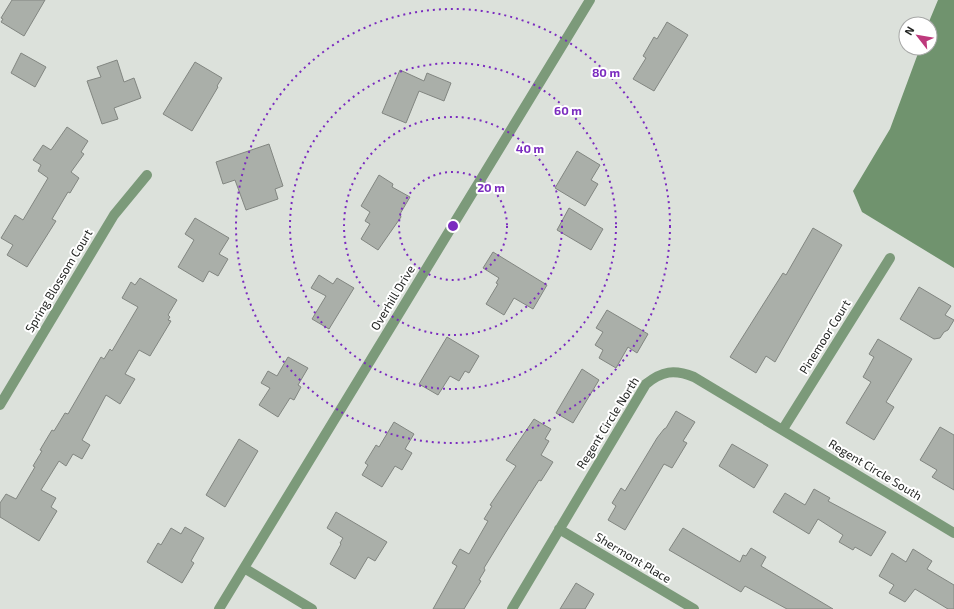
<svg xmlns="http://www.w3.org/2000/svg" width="954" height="609" font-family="'Exo 2',sans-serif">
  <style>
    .water { fill: #70936e }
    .building { fill: #aaafa9; stroke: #828681 }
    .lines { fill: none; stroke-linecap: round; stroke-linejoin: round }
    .street { stroke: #7c9a7a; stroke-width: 10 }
    .ring { fill: none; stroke: #7b2cbf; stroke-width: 2; stroke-dasharray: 2 4 }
    .labels { text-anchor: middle; stroke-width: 4; stroke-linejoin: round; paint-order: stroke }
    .street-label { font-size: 12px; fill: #232523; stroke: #fff }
    .centre { fill: #7b2cbf; stroke: #fff; stroke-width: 2 }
    .ring-label { font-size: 12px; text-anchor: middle; font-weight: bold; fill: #7b2cbf; stroke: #fff; stroke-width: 4; stroke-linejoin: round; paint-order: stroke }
  </style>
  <rect width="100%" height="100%" fill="#dce1db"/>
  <path class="water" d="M938 0H954V268L862 212 853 191 890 129 920 48H930V24H928Z"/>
  <path class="building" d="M12 0H45L24 36 1 22 3 19 1 18Z
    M667 22 688 35 654 91 633 79 646 58 643 56 654 37 657 39Z
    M21 53 46 67 35 87 11 73Z
    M117 60 124 82 134 78 141 98 114 108 118 119 102 124 87 81 101 77 97 67Z
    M195 62 222 78 217 86 218 87 192 131 163 114Z
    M400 70 424 81 427 73 451 83 444 101 419 91 406 123 382 113Z
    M67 127 88 141 81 152 84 154 71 172 79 178 70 193 68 192 52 219 56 221 27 267 7 255 13 245 1 238 15 215 23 220 48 178 38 171 41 165 33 160 43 145 51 150Z
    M269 144 283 186 275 189 278 199 246 210 235 180 223 184 216 162Z
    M577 151 600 165 591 180 598 184 585 206 555 188Z
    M379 175 393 184 392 187 410 197 400 214 401 217 378 250 361 239 370 224 365 221 370 212 361 206Z
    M569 208 603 229 591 250 557 230Z
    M195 218 229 238 219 254 228 259 218 276 209 271 203 282 178 267 194 240 185 234Z
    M813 228 842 245 775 362 766 356 756 373 730 357 783 273 786 275Z
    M493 252 547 285 533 309 514 298 504 315 486 304 498 284 496 283 499 278 483 268Z
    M319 275 333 284 337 278 354 288 329 329 312 319 326 296 311 288Z
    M140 278 177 300 168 315 170 317 168 320 171 321 150 356 139 350 125 374 135 379 120 404 106 395 82 440 90 445 82 459 73 454 66 466 59 461 41 490 56 498 51 507 57 511 39 541 0 517V503L6 494 16 499 35 467 33 466 42 451 40 450 52 430 54 431 65 413 68 414 101 357 104 359 110 349 112 351 138 307 122 298 131 282 135 285Z
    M919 287 951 306 945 315 954 320 948 330 944 332 940 338 934 339 900 319Z
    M607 310 648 334 637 353 628 347 616 368 599 358 603 350 595 345 603 332 596 328Z
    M447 337 479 356 469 373 465 371 459 381 450 376 438 395 419 384Z
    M878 339 912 359 886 402 894 407 874 440 846 423 871 382 863 377 874 357 869 354Z
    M288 357 308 368 298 385 301 387 294 400 290 398 278 417 259 405 270 388 261 383 268 371 277 376Z
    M582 369 599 380 573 423 556 413Z
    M676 411 695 422 683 441 687 443 672 468 664 464 625 530 608 520 616 506 612 503 621 488 625 491 657 438 664 429 666 428Z
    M534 419 551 429 545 439 549 441 541 455 553 462 541 481 539 480 506 532 484 568 485 570 479 580 481 581 464 609H433L457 566 452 563 460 549 469 554 488 521 484 519 492 506 490 505 516 466 506 460Z
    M394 422 414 434 405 449 412 453 402 470 395 466 382 487 362 475 368 465 365 463 376 445 379 447Z
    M940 427 954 435V490L932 477 937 470 920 460Z
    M239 439 258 451 225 507 206 495Z
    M732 444 768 465 754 488 719 466Z
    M814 489 830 498 828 501 886 532 871 556 855 547 853 550 839 542 843 535 818 519 809 534 773 512 785 493 805 505Z
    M336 512 387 542 375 561 368 557 355 579 330 564 341 544 340 543 343 538 327 528Z
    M185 527 204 538 191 561 194 563 182 583 147 562 158 543 161 545 171 528 181 534Z
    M683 528 740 562 743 555 746 556 751 548 766 557 761 566 833 609H787L745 586 741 592 669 550Z
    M913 549 932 561 927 569 954 585V609H948L915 589 905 602 889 593 894 585 879 576 892 553 906 562Z
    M576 583 594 594 585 609H560Z"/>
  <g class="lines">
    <path class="street" d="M0 405 114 215 147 175
      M783 429 890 258
      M559 529 694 609
      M244 568 312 609
      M219 609 590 0
      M512 609 646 384C662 371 674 369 694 377L954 533"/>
  </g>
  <g class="ring">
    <circle cx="453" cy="226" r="54"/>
    <circle cx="453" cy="226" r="109"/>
    <circle cx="453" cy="226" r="163"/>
    <circle cx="453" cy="226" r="217"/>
  </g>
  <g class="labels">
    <g class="street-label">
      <text transform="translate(59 281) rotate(-59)" y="4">Spring Blossom Court</text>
      <text transform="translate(393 298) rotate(-59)" y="4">Overhill Drive</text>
      <text transform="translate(825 337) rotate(-58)" y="4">Pinemoor Court</text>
      <text transform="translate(608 423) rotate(-58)" y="4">Regent Circle North</text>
      <text transform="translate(875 470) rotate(31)" y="4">Regent Circle South</text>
      <text transform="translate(633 558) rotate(31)" y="4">Shermont Place</text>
    </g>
  </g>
  <circle cx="453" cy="226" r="6" class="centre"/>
  <g class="ring-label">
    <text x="606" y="77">80 m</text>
    <text x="568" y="115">60 m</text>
    <text x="530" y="153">40 m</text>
    <text x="491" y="192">20 m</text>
  </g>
  <g transform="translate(918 36) rotate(301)"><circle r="19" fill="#ffffff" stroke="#a7a8a7"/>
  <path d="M0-3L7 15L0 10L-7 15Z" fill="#be397c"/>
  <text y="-6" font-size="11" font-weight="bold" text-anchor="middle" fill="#232523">N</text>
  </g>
</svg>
